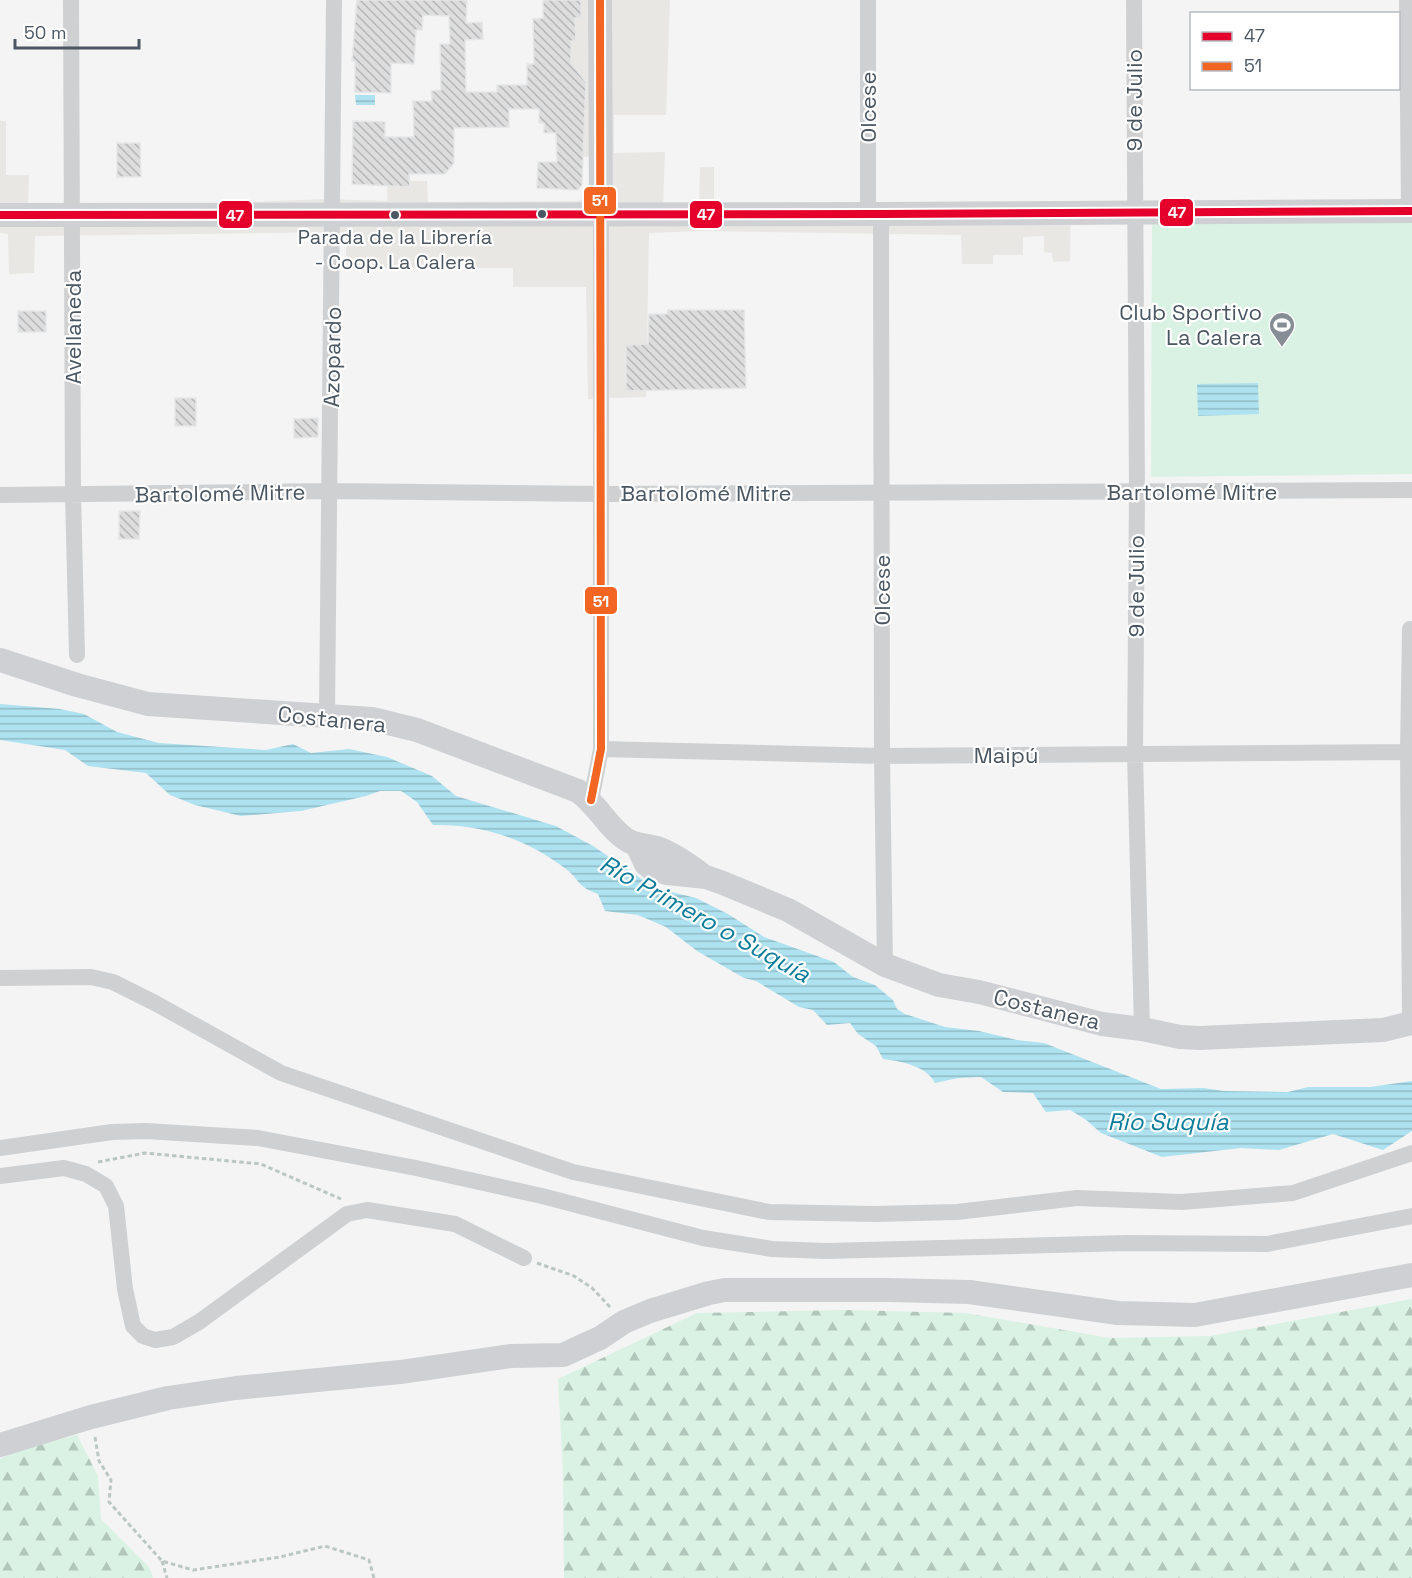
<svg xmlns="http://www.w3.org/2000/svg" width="1412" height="1578" font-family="'Space Grotesk',sans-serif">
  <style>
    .commercial { fill: #e8e7e3 }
    .grass { fill: #d9f2e3 }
    .forest { fill: url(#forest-firs) }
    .water { fill: url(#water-rules) }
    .building { fill: url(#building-back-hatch); stroke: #e5e6e7; stroke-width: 1.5 }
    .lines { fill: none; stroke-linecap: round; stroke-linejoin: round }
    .path { stroke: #bcc7c4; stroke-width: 3; stroke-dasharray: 4.5 3; stroke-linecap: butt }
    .street { stroke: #ced0d2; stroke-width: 16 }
    .secondary { stroke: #ced0d4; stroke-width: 24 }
    .bus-1-casing { stroke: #fff; stroke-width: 12 }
    .bus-2-casing { stroke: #fff; stroke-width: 12 }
    .bus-1 { stroke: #e4002b; stroke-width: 8 }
    .bus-2 { stroke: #f26522; stroke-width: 8 }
    .bus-dot { fill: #4a5661; stroke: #fff; stroke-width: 2 }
    .labels { text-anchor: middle; stroke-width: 4.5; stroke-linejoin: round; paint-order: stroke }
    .bus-label { font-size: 20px; fill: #4a5661; stroke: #fff }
    .street-label { font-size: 22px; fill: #4a5661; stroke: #fff }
    .poi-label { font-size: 22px; fill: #4a5661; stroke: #fff; text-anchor: end }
    .water-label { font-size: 24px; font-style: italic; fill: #0c7c9b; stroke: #fff }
    .line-badge { stroke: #fff; stroke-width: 2 }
    .badge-label { font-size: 16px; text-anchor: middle; font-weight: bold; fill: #fff }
  </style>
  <defs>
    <pattern id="forest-firs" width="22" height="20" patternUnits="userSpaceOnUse" patternTransform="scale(1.5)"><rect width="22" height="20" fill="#d9f2e3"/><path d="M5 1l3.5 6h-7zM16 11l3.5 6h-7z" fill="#b2c7bb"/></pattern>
    <pattern id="water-rules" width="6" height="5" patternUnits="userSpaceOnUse" patternTransform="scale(1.5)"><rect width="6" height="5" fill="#aee2f0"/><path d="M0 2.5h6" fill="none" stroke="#90bac6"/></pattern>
    <pattern id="building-back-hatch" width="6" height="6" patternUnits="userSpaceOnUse" patternTransform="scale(1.5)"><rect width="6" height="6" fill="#ddddde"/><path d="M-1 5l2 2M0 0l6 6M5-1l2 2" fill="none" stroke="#b5b6b7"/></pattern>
  </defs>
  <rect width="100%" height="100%" fill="#f4f4f4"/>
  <path class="commercial" d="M555 0H670L666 115H614V153L665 152 663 207H699L700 167H714V205L1071 202 1070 261 1053 262 1052 253 1044 252V236L1023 237V255H993V264H962L961 235 701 231 649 233 646 397 588 399 586 287H513V268H346V232L35 236 34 273 9 274 8 234 0 233V121H6V175H29L28 207H115L326 199 387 201 388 181H427L428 202 578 201 584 198 591 185V157H556Z"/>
  <path class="grass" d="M1412 221V474L1151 477 1152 222Z"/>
  <path class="forest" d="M1412 1299V1578H564L563 1473 558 1379 697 1313 845 1310 965 1313 1110 1338 1210 1336Z
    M77 1435 98 1476 101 1519 149 1567 153 1578H0V1459L19 1450Z"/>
  <path class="water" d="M355 95H375V105H356Z
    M1258 383 1259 414 1198 416 1197 384Z
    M0 704 60 709 84 714 117 732 159 743 266 750 293 744 311 753 349 749 387 757 432 776 456 796 556 826 593 846 655 888 696 898 728 914 764 937 834 962 853 977 875 985 893 1000 897 1009 905 1014 945 1027 979 1031 1017 1040 1044 1043 1161 1089 1203 1088 1224 1091 1288 1092 1308 1087H1370L1412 1081V1131L1383 1150 1333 1134 1279 1150 1241 1148 1162 1157 1101 1133 1085 1119 1070 1110 1046 1112 1033 1093 1003 1092 981 1077 958 1078 935 1083C927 1066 900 1061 883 1059L876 1046 858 1034 850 1023 827 1025 813 1010 799 1007 756 981 744 978 697 951 666 927 638 915 605 911 598 894C576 886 581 881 566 869 527 839 482 824 433 825L417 802 401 791H380L366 796 301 811 241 816 195 805 170 795 146 773 88 766 65 750 0 740Z"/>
  <path class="building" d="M357 0H467L466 23 482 22 483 39 465 40 466 92H497V85H527V64H534L533 19 543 18V0H581V18H575L576 41H571V63L586 82 582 185 578 190 537 188 538 162H557L556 133H544V123H539V109H509V127L454 128V163L445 174H409L410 187 352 184 353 121 385 122V137H414L413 101H432L431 91 441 90 440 44H450L449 16 423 15 422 30H416L414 64 391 63V93L355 92V61H352Z
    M117 143H140L141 177H117Z
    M668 310H744L746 388 626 391V345L648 344 649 314H667Z
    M18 311H46V332H18Z
    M175 398H196V426H175Z
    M318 418V437L294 438V419Z
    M119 511H140L139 539H119Z"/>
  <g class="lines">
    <path class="path" d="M98 1162 145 1153 261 1164 341 1199
      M537 1263 574 1276 592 1288 612 1309
      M95 1437 99 1461 111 1480 109 1502 162 1561 193 1570 280 1557 325 1546 369 1560 374 1578
      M162 1561 167 1578"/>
    <path class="street" d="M71 0 73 495 77 655
      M1134 0 1137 493 1135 754 1142 1029
      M1407 0 1409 211
      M868 214V0
      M881 214 882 756 885 965
      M0 495 331 491 602 494 1412 490
      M1410 629 1408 752 1410 1024
      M327 715 334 0
      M601 749 882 756 1412 752
      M591 800 601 749V214
      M0 978 91 977 113 982 155 1003 281 1073 573 1172 769 1212 875 1214 957 1212 1077 1198 1182 1202 1293 1193 1412 1153
      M0 1148 112 1132 146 1131 258 1138 416 1168 542 1196 703 1238 772 1249 826 1251 1127 1243 1267 1244 1412 1216
      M0 1176 64 1168 86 1174 106 1186 116 1206 125 1289 133 1326 143 1336 155 1340 173 1337 199 1322 347 1214 367 1210 455 1224 524 1258"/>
    <path class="secondary" d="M600 0 601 214
      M0 215 881 214 1412 211
      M0 660 77 685 148 704 372 719 417 730 578 791C597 804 606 825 624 838 635 847 648 844 660 849 675 855 689 865 701 874
      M637 845 646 864 651 868 667 873 706 877 723 883 788 910 885 965 939 985 979 992 1102 1024 1142 1029 1180 1037 1200 1038 1383 1030 1412 1023
      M0 1445 91 1417 168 1398 236 1388 400 1372 510 1356 563 1355 600 1338 624 1322 650 1311 709 1293 725 1290H888L969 1292 1118 1313 1195 1315 1412 1275"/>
    <g class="bus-1-casing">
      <path id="bus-1" d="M0 215 881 214 1412 211"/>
    </g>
    <g class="bus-2-casing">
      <path id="bus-2" d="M591 800 601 749 600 0"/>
    </g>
    <use href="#bus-1" class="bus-1"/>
    <use href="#bus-2" class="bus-2"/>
  </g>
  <defs>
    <g id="stadium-pin" transform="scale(1.35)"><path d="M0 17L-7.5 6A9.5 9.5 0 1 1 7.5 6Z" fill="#868d94" stroke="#fff"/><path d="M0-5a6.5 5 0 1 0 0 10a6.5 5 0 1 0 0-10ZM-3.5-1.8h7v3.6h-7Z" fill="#fff"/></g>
  </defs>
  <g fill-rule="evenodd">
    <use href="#stadium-pin" x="1282" y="325"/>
  </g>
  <g class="bus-dot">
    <circle cx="542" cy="214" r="5"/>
    <circle cx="395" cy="215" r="5"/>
  </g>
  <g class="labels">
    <g class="bus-label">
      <text x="395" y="244">Parada de la Librería<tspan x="395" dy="25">- Coop. La Calera</tspan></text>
    </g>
    <g class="street-label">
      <text transform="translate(1134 100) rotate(-90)" y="8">9 de Julio</text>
      <text transform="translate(868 107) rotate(-90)" y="8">Olcese</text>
      <text transform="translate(73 327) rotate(-90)" y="8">Avellaneda</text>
      <text transform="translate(332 357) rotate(-89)" y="8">Azopardo</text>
      <text x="1192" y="500">Bartolomé Mitre</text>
      <text transform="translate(220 493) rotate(-1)" y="8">Bartolomé Mitre</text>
      <text x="706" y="501">Bartolomé Mitre</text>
      <text transform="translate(1136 586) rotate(-90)" y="8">9 de Julio</text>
      <text transform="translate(882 590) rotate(-90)" y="8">Olcese</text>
      <text transform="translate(332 719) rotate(6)" y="8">Costanera</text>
      <text x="1006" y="763">Maipú</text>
      <text transform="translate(1047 1009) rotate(14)" y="8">Costanera</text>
    </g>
    <g class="poi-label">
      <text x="1262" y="320">Club Sportivo<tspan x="1262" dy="25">La Calera</tspan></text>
    </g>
    <g class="water-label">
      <text transform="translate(705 919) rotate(29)" y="8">Río Primero o Suquía</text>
      <text x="1168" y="1130">Río Suquía</text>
    </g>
  </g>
  <g class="line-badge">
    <rect x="583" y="186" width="34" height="29" rx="6" fill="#f26522"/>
    <rect x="1159" y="198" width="35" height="29" rx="6" fill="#e4002b"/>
    <rect x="689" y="200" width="34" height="29" rx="6" fill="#e4002b"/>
    <rect x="218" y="200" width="35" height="29" rx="6" fill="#e4002b"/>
    <rect x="584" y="586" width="34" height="29" rx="6" fill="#f26522"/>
  </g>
  <g class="badge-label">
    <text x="600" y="206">51</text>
    <text x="1177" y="218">47</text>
    <text x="706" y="220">47</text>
    <text x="235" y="221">47</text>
    <text x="601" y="607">51</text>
  </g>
  <rect x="1190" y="12" width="210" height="78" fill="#ffffff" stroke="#b7bbc0" stroke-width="1.5"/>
  <rect x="1202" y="32" width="30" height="9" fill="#e4002b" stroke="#b7bbc0" stroke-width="1.5"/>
  <text x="1244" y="42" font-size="18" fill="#4a5661">47</text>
  <rect x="1202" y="62" width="30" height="9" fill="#f26522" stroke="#b7bbc0" stroke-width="1.5"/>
  <text x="1244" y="72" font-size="18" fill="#4a5661">51</text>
  <path d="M15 39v9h124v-9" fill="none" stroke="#4a5661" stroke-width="3"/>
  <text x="24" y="39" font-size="18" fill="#4a5661" stroke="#ffffff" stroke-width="4.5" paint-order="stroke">50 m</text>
</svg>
